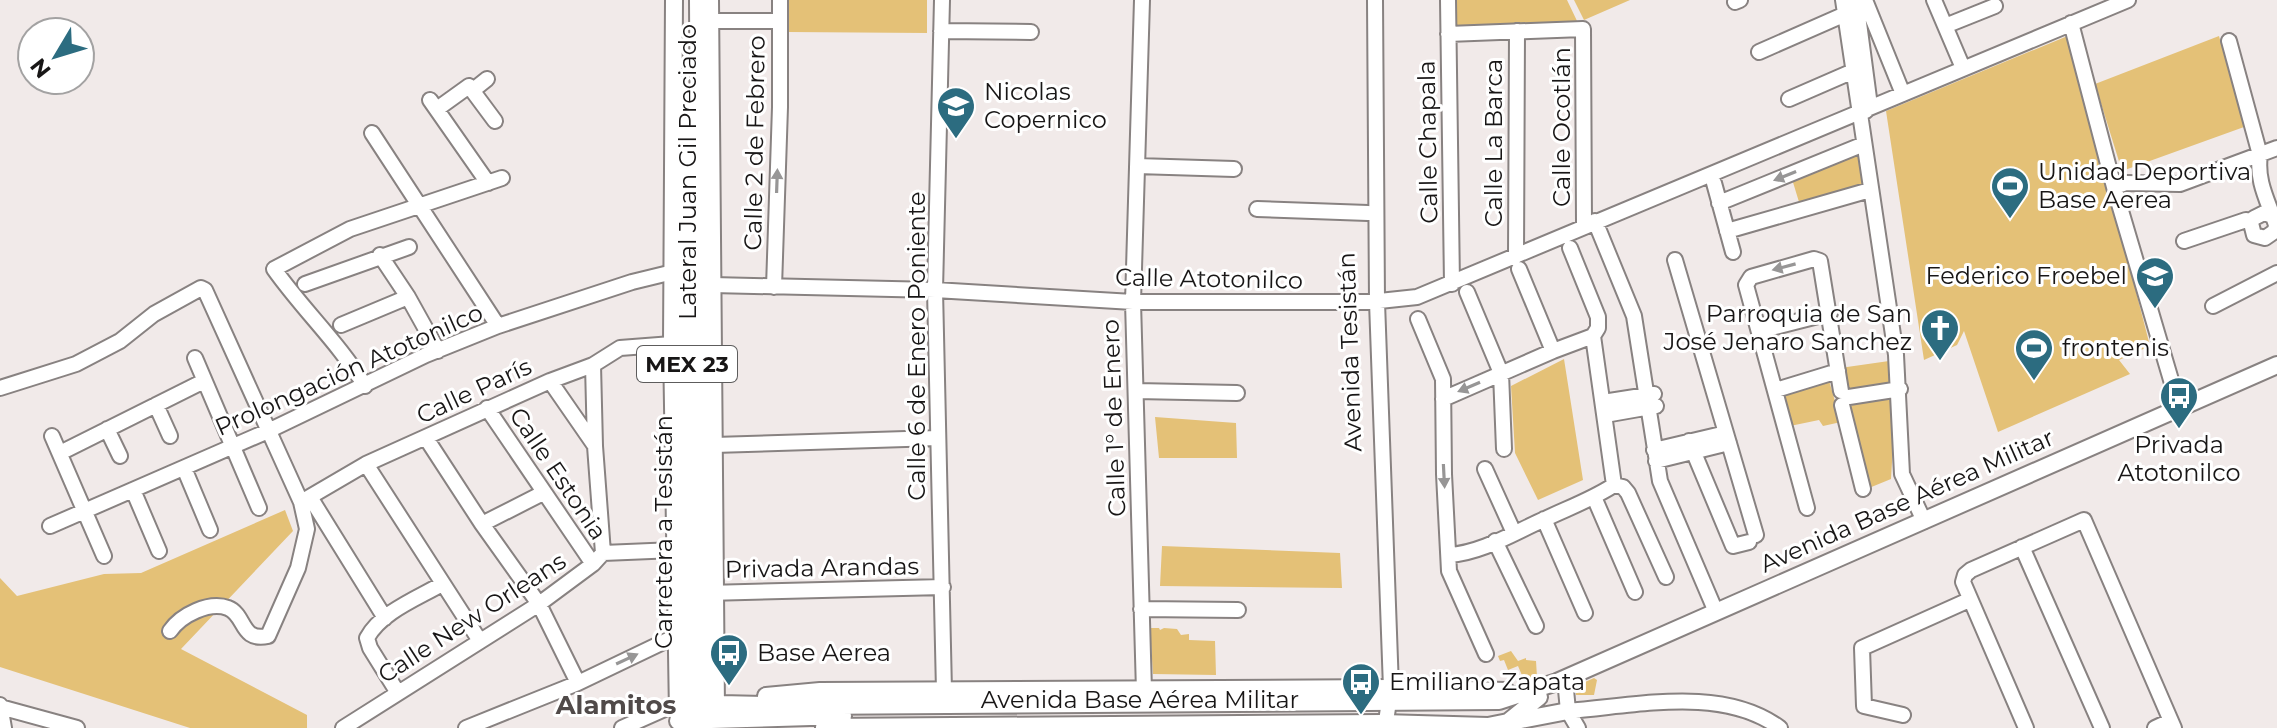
<svg xmlns="http://www.w3.org/2000/svg" width="2277" height="728" font-family="Montserrat,sans-serif">
  <style>
    .green { fill: #e4c177 }
    .lines { fill: none; stroke-linecap: round; stroke-linejoin: round }
    .minor-casing { stroke: #888281; stroke-width: 18 }
    .major-casing { stroke: #888281; stroke-width: 20 }
    .minor { stroke: #fff; stroke-width: 14 }
    .major { stroke: #fff; stroke-width: 16 }
    .oneway { fill: #979696 }
    .labels { text-anchor: middle; stroke-width: 6; stroke-linejoin: round; paint-order: stroke }
    .shield { fill: #fff; stroke: #5d5c5c; stroke-width: 2 }
    .shield-label { font-size: 22px; font-weight: bold; fill: #181616 }
    .poi-label { font-size: 24px; fill: #181616; stroke: #fff; text-anchor: start }
    .street-label { font-size: 24px; fill: #181616; stroke: #fff }
    .neighbourhood-label { font-size: 26px; font-weight: bold; fill: #504a49; stroke: #fff }
  </style>
  <rect width="100%" height="100%" fill="#f1eae9"/>
  <path class="green" d="M788 0H927V33L788 32Z
    M1454 0H1567L1578 23 1453 30Z
    M1574 0H1630L1584 20Z
    M2070 35 2150 346 2119 360 2130 374 1998 432 1964 331 1957 345 1924 360 1886 111Z
    M2219 36 2244 127 2122 171 2095 84Z
    M1859 152 1865 187 1799 202 1792 179Z
    M1564 359 1583 480 1538 500 1515 453 1511 386Z
    M1889 361 1891 384 1846 390 1840 368Z
    M1828 377 1841 422 1823 426 1819 420 1790 426 1782 391Z
    M1896 395 1891 479 1869 488 1849 406Z
    M1155 417 1236 423 1237 458H1159Z
    M285 510 293 531 181 649 307 715V728H190L0 667V578L17 596 104 574 141 573Z
    M1162 546 1340 553 1342 588 1160 586Z
    M1150 628H1159L1160 630 1164 628 1177 629 1181 635 1189 634V640L1215 641 1216 675 1153 674Z
    M1511 651 1518 661 1526 658V660L1536 661 1537 677 1524 680 1518 666 1508 670 1504 660 1500 661 1498 656Z
    M1594 678 1597 680 1594 695H1576V686Z"/>
  <g class="lines">
    <g class="minor-casing">
      <path id="minor" d="M942 0 935 290 944 691
        M1142 0 1133 302 1144 691
        M1375 0 1377 302 1391 688 1385 728
        M1448 0 1452 284
        M1843 0 1896 355 1902 474 1924 521
        M1856 0 1870 106 1866 111
        M1865 0 1903 94
        M1934 0 1963 68
        M1735 2 1740 0
        M710 21H779
        M2071 23 2114 187 2179 407
        M1945 26 1995 6
        M941 31 1031 32
        M1448 34 1583 29 1584 225
        M2229 41 2260 155C2256 181 2268 201 2276 225L2275 231 2265 238 2254 235 2251 223 2254 218 2264 213 2270 215
        M1759 52 1850 12
        M472 91 487 79
        M1789 99 1858 69
        M430 100 488 183
        M437 109 469 86 495 121
        M372 133 498 326
        M1137 166 1234 169
        M1714 183 1733 252
        M2114 187 2126 183 2180 184 2277 148
        M1719 203 1864 144
        M1257 209 1368 213
        M1595 221 1634 316 1660 481 1716 612
        M1727 231 1870 190
        M2184 241 2246 220 2251 223
        M1570 248 1598 317V328L1593 336
        M380 255 408 297 438 351
        M1516 256 1517 31
        M1675 260 1756 535
        M1519 269 1553 351
        M305 284 409 247
        M712 285 935 290 1133 302H1370L1417 297 2128 0
        M774 287 780 107V0
        M1467 292 1501 373 1504 449
        M2213 306 2277 273
        M1418 319 1443 379 1444 474 1449 571 1486 654
        M341 325 408 297
        M1759 331 1830 313
        M1593 336 1614 485
        M195 358 259 508
        M593 365 595 446 603 553
        M550 381 595 446
        M365 386C339 343 303 310 274 269L350 229 502 178
        M0 388 76 364 120 341 154 314 201 288 205 290 301 502 307 529 298 568 268 636C240 642 246 615 228 608 209 601 181 615 170 631
        M1776 390 1838 371
        M1136 391 1237 393
        M1849 397 1900 389
        M1443 399 1553 351 1593 336
        M1603 402 1654 394
        M156 405 170 436
        M1842 405 1863 489
        M487 408 593 564
        M1605 415 1656 406
        M107 429 120 456
        M52 436 104 556
        M426 438 482 524 539 604 578 683
        M1689 441 1733 546 1749 542
        M714 445 938 438
        M1654 450 1726 433
        M60 453 204 381
        M1656 461 1729 443
        M366 464 480 641
        M184 468 210 530
        M1485 469 1514 533
        M1614 485 1623 487 1628 493 1666 577
        M133 490 159 551
        M310 497 385 618
        M1594 497 1635 592
        M301 502 366 464 550 381 593 365 620 348 672 344
        M1807 508 1746 285 1751 277 1814 259 1820 261 1841 391
        M1544 519 1585 613
        M482 524 543 493
        M50 526 268 431 426 355 498 326 632 282 673 272
        M1495 541 1536 626
        M2022 547 2102 728
        M1449 555C1482 553 1515 532 1545 519 1568 508 1593 499 1614 485
        M707 593 943 587
        M1141 609 1238 610
        M1565 679 1568 711 1578 728
        M398 693 370 648 367 638C381 612 418 598 442 584
        M0 705 4 728
        M0 707 77 728
        M1568 711C1636 706 1722 685 1780 728
        M1903 715 1864 706 1862 648 1969 600
        M343 728 539 604 593 564 603 553 675 550
        M466 728 578 683 676 636
        M622 728 678 703
        M2026 728 1963 582 1965 575 1971 570 2084 520 2174 728
        M2155 728 2170 721"/>
    </g>
    <g class="major-casing">
      <path id="major" d="M674 0 672 344 678 714
        M698 0 702 714
        M710 0 716 710
        M685 94 689 714
        M766 696 820 691 1391 688 1506 691
        M678 703 804 706 1499 701 1557 682 2277 365
        M678 721 843 716
        M1510 722 1568 711
        M824 727 1383 723 1488 726 1508 722 1539 697"/>
    </g>
    <use href="#minor" class="minor"/>
    <use href="#major" class="major"/>
  </g>
  <defs><path id="oneway-solid" d="M-6-.8H1V-3.2L6.5 0L1 3.2V.8H-6Z" transform="scale(2)"/></defs>
  <g class="oneway">
    <use href="#oneway-solid" transform="translate(1785 176) rotate(158)"/>
    <use href="#oneway-solid" transform="translate(777 181) rotate(-88)"/>
    <use href="#oneway-solid" transform="translate(1784 267) rotate(165)"/>
    <use href="#oneway-solid" transform="translate(1469 387) rotate(157)"/>
    <use href="#oneway-solid" transform="translate(1444 476) rotate(87)"/>
    <use href="#oneway-solid" transform="translate(627 659) rotate(-25)"/>
  </g>
  <defs>
    <g id="school-pin" transform="scale(2)"><path d="M0 17L-7.5 6A9.5 9.5 0 1 1 7.5 6Z" fill="#2c6c80" stroke="#fff"/><path d="M0-5L7-2L0 1L-7-2ZM-4 1L0 2.5L4 1V4Q0 6-4 4Z" fill="#fff"/></g>
    <g id="stadium-pin" transform="scale(2)"><path d="M0 17L-7.5 6A9.5 9.5 0 1 1 7.5 6Z" fill="#2c6c80" stroke="#fff"/><path d="M0-5a6.5 5 0 1 0 0 10a6.5 5 0 1 0 0-10ZM-3.5-1.8h7v3.6h-7Z" fill="#fff"/></g>
    <g id="church-pin" transform="scale(2)"><path d="M0 17L-7.5 6A9.5 9.5 0 1 1 7.5 6Z" fill="#2c6c80" stroke="#fff"/><path d="M-1.2-6h2.4v3.5h3.3v2.4h-3.3V6h-2.4V-.1h-3.3v-2.4h3.3Z" fill="#fff"/></g>
    <g id="bus-pin" transform="scale(2)"><path d="M0 17L-7.5 6A9.5 9.5 0 1 1 7.5 6Z" fill="#2c6c80" stroke="#fff"/><path d="M-5-6H5V4H4V6H2V4H-2V6H-4V4H-5ZM-3.5-4V0h7V-4ZM-3.5 1.2v1.5H-2V1.2ZM2 1.2v1.5H3.5V1.2Z" fill="#fff"/></g>
  </defs>
  <g fill-rule="evenodd">
    <use href="#school-pin" x="956" y="106"/>
    <use href="#stadium-pin" x="2010" y="186"/>
    <use href="#school-pin" x="2155" y="276"/>
    <use href="#church-pin" x="1940" y="328"/>
    <use href="#stadium-pin" x="2034" y="348"/>
    <use href="#bus-pin" x="2179" y="396"/>
    <use href="#bus-pin" x="729" y="653"/>
    <use href="#bus-pin" x="1361" y="682"/>
  </g>
  <g class="labels">
    <rect class="shield" x="637" y="346" width="100" height="36" rx="6"/>
    <g class="shield-label">
      <text x="687" y="372">MEX 23</text>
    </g>
    <g class="poi-label">
      <text x="984" y="100">Nicolas<tspan x="984" dy="28">Copernico</tspan></text>
      <text x="2038" y="180">Unidad Deportiva<tspan x="2038" dy="28">Base Aerea</tspan></text>
      <text x="2127" y="284" text-anchor="end">Federico Froebel</text>
      <text x="1912" y="322" text-anchor="end">Parroquia de San<tspan x="1912" dy="28">José Jenaro Sanchez</tspan></text>
      <text x="2062" y="356">frontenis</text>
      <text x="2179" y="453" text-anchor="middle">Privada<tspan x="2179" dy="28">Atotonilco</tspan></text>
      <text x="757" y="661">Base Aerea</text>
      <text x="1389" y="690">Emiliano Zapata</text>
    </g>
    <g class="street-label">
      <text transform="translate(1562 127) rotate(-90)" y="8">Calle Ocotlán</text>
      <text transform="translate(1428 142) rotate(-91)" y="8">Calle Chapala</text>
      <text transform="translate(755 143) rotate(-89)" y="8">Calle 2 de Febrero</text>
      <text transform="translate(1494 143) rotate(-90)" y="8">Calle La Barca</text>
      <text transform="translate(688 172) rotate(-90)" y="8">Lateral Juan Gil Preciado</text>
      <text transform="translate(1209 279) rotate(1)" y="8">Calle Atotonilco</text>
      <text transform="translate(917 346) rotate(-90)" y="8">Calle 6 de Enero Poniente</text>
      <text transform="translate(1350 352) rotate(-92)" y="8">Avenida Tesistán</text>
      <text transform="translate(349 370) rotate(-24)" y="8">Prolongación Atotonilco</text>
      <text transform="translate(474 391) rotate(-25)" y="8">Calle París</text>
      <text transform="translate(1114 418) rotate(-92)" y="8">Calle 1° de Enero</text>
      <text transform="translate(558 474) rotate(56)" y="8">Calle Estonia</text>
      <text transform="translate(1907 501) rotate(-24)" y="8">Avenida Base Aérea Militar</text>
      <text transform="translate(664 532) rotate(-90)" y="8">Carretera a Tesistán</text>
      <text transform="translate(822 568) rotate(-1)" y="8">Privada Arandas</text>
      <text transform="translate(472 618) rotate(-33)" y="8">Calle New Orleans</text>
      <text x="1140" y="708">Avenida Base Aérea Militar</text>
    </g>
    <g class="neighbourhood-label">
      <text x="616" y="714">Alamitos</text>
    </g>
  </g>
  <g transform="translate(56 56) rotate(232)"><circle r="38" fill="#ffffff" stroke="#a3a2a2" stroke-width="2"/>
  <path d="M0-6L14 30L0 20L-14 30Z" fill="#2c6c80"/>
  <text y="-12" font-size="22" font-weight="bold" text-anchor="middle" fill="#181616">N</text>
  </g>
</svg>
